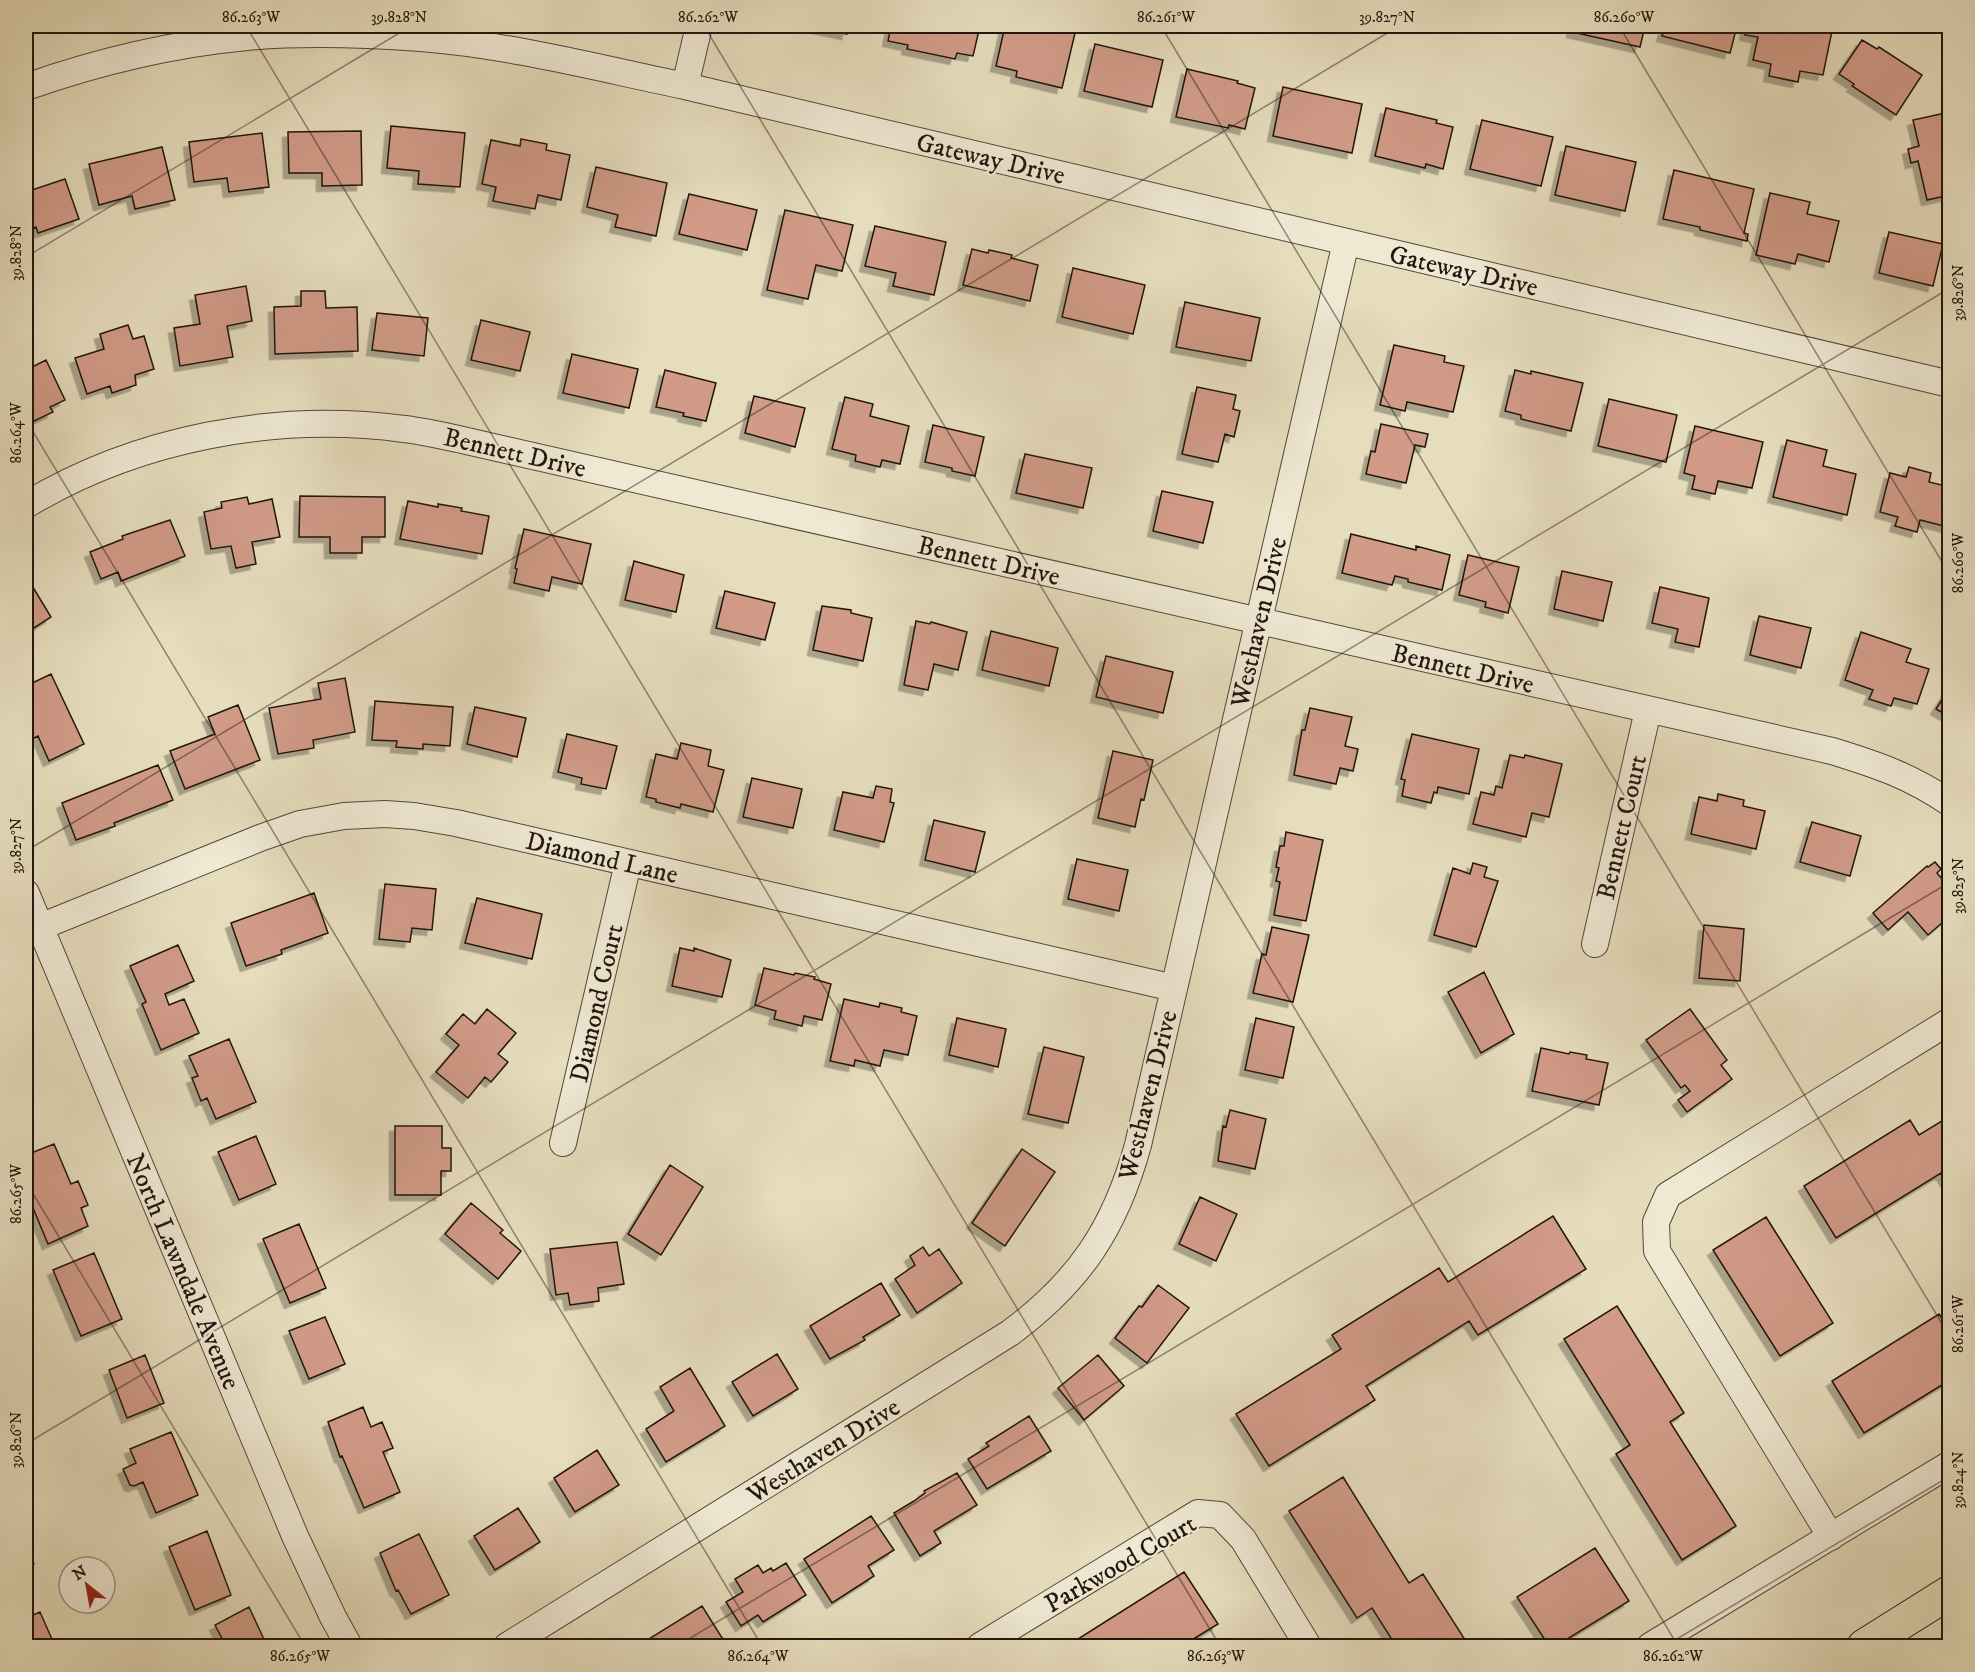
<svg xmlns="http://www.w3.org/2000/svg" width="1975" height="1672" font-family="'IM FELL DW Pica',serif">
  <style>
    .building { fill: #d19b88; stroke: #22150d; stroke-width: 1.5; filter: url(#shadow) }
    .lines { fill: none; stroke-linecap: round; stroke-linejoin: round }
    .minor-casing { stroke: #534739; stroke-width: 28 }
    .primary-casing { stroke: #22150d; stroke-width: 35 }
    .minor { stroke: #efe9d4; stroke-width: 26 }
    .primary { stroke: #e6ddbd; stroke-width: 33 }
    .ticks { fill: none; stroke: #22150d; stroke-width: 1.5; stroke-opacity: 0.45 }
    .labels { text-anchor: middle; stroke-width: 4.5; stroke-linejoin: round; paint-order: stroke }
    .street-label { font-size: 26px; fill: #22150d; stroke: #efe9d4 }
    .neatline { fill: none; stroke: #22150d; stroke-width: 2 }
    .ticks-label { font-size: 15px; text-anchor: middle; fill: #22150d }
  </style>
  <defs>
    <filter id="shadow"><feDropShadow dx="-5.5" dy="5.5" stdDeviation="0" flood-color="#0004"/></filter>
  </defs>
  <rect width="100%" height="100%" fill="#e6ddbd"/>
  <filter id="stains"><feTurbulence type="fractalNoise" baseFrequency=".00333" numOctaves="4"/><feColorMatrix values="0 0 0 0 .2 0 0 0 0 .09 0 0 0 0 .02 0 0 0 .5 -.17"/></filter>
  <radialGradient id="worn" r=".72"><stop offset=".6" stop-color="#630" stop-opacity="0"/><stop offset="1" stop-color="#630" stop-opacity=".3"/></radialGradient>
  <path class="building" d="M809 26H849L847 34Z
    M891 26H980L973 56 957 53 955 59 907 49 908 45 888 41Z
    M1005 26H1040L1075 33 1062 88 1016 77 1017 71 996 66Z
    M1573 26H1645L1640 47 1572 32Z
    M1665 26H1737L1730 53 1662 36Z
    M1747 26H1833L1823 75 1800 71 1798 82 1769 76 1771 64 1753 60 1758 37 1745 35Z
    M1862 40 1877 49 1879 47 1922 75 1896 115 1852 86 1854 84 1839 74Z
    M1095 44 1163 60 1152 107 1084 91Z
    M1187 69 1238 81 1237 83 1255 88 1245 129 1229 125 1228 128 1176 117Z
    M1283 87 1362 104 1352 153 1273 136Z
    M1386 108 1437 120 1436 123 1453 127 1443 169 1426 164 1425 168 1375 156Z
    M1950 112V195L1927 200 1918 161 1911 163 1908 149 1919 146 1913 120Z
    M1482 120 1553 137 1541 186 1470 169Z
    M391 126 465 133 460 187 418 184 419 171 387 168Z
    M361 131 362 185 322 186V173H289L288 132Z
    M262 133 269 187 229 192 227 178 194 182 189 142Z
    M521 139 547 144 546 150 570 155 561 200 538 195 535 209 493 201 496 187 482 184 491 140 520 146Z
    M1566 146 1636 162 1625 211 1555 195Z
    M162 147 175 200 135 209 132 196 99 205 89 164Z
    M596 167 667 183 656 236 615 227 618 215 587 207Z
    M1674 170 1754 189 1744 233 1748 234 1747 241 1700 230V227L1663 219Z
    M65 179 79 219 38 233 36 227 26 231V192Z
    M1770 193 1810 202 1807 214 1839 221 1829 262 1798 254 1795 264 1756 255Z
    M689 194 757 210 747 250 679 234Z
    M785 210 853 225 842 271 816 265 808 299 767 290Z
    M875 226 946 242 934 295 893 286 896 273 865 266Z
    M1889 232 1943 244 1933 286 1879 273Z
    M972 249 988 253 989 250 1012 255 1011 258 1038 265 1030 301 963 285Z
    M1073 268 1145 285 1133 334 1062 317Z
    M246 286 252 321 227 326 233 357 180 366 174 328 200 324 195 295Z
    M301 291H325L326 308 357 307 358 351 275 354 274 307 301 306Z
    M1185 302 1260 318 1251 361 1176 347Z
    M377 313 428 318 424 356 372 350Z
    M481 320 530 332 520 371 471 360Z
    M128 325 133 339 144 336 154 369 135 375 136 385 112 393 110 386 87 394 75 358 104 349 100 334Z
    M1394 345 1445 356 1444 362 1464 366 1453 412 1407 402 1405 411 1380 405Z
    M572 354 638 369 629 408 563 393Z
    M46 360 65 400 50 407 53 412 30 423 27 417 26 418V370Z
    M665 370 716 383 706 421 683 416 684 413 656 407Z
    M1515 370 1531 374V371L1583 383 1571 431 1521 419V415L1505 411Z
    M1197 387 1236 395 1233 409 1240 411 1234 437 1225 434 1218 462 1182 454Z
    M754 396 805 408 795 447 745 433Z
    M845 397 873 404 870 416 909 426 900 464 882 460 880 467 855 461 856 455 832 449Z
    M1609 399 1677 415 1666 462 1598 446Z
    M1381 424 1428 434 1425 447 1415 445 1406 483 1366 474 1371 451 1375 452Z
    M933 425 984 437 975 476 952 471V468L925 462Z
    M1695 426 1763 442 1752 488 1718 481 1715 494 1692 489 1695 476 1684 473Z
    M1787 440 1827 450 1823 466 1856 474 1847 515 1773 497Z
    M1025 454 1092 468 1083 508 1016 493Z
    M1909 467 1931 473 1929 482 1950 487 1948 527 1920 520 1917 532 1895 526 1898 517 1880 512 1890 473 1906 477Z
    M1162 491 1213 502 1203 543 1153 531Z
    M300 496 385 497V537H362V553H330V537H299Z
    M247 497 249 504 272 499 280 537 252 542 256 564 236 568 231 546 211 549 204 512 222 508 221 502Z
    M408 501 438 507V504L462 508 461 511 489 516 482 554 400 539Z
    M170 520 185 556 121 581 118 572 101 579 90 552 123 539 122 536Z
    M524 529 591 544 582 584 552 577 549 591 514 583 517 569 515 568Z
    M1351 534 1416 550V546L1450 555 1442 590 1408 582V579L1395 576 1392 585 1342 573Z
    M1468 555 1519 567 1508 613 1485 607 1486 602 1459 595Z
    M634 561 684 575 676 612 625 600Z
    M1562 571 1612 582 1603 621 1554 609Z
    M31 584 51 617 26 633 31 641 26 645V587Z
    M1660 587 1709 598 1699 647 1675 642 1678 629 1652 623Z
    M725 591 775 603 765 640 716 628Z
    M822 606 851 610V613L872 618 863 661 813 650Z
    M1759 616 1811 628 1801 668 1750 655Z
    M916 621 930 624 931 622 967 632 958 670 934 664 928 690 904 685Z
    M991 631 1058 648 1049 686 982 670Z
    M1861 632 1911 649 1906 662 1929 669 1917 704 1894 698 1891 706 1869 699 1873 690 1845 680Z
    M1106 656 1173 672 1163 713 1096 697Z
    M51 674 84 744 49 761 38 736 32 739 26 725V686Z
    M345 678 355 732 313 740 314 748 278 754 269 708 321 699 318 683Z
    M1950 687V717L1936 709Z
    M375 701 453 707 450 746 423 744V749L396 747 397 741 372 740Z
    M238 705 260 760 185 789 170 751 215 734 208 717Z
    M475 707 526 718 517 757 467 744Z
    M1310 708 1352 717 1345 746 1358 749 1353 771 1340 768 1336 784 1294 775 1302 730H1305Z
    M567 734 617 746 606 789 581 784 582 778 558 772Z
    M1412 734 1479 749 1469 794 1438 787 1437 793 1434 792 1431 803 1402 796 1405 780 1401 779Z
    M681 743 711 750 708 766 724 770 713 812 681 804 680 808 656 802V799L646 797 656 754 677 759Z
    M1113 751 1153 760 1144 800 1141 799 1135 827 1098 818Z
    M1510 755 1524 758 1525 755 1562 764 1549 817 1532 813 1526 837 1473 824 1481 792 1494 795 1496 786 1502 788Z
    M158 765 173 800 114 823 115 826 76 840 62 803Z
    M752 778 802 789 793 828 743 817Z
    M876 786 892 789 890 802 894 803 884 842 834 830 843 792 873 798Z
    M1718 794 1744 800 1743 806 1765 811 1756 849 1691 834 1699 797 1717 801Z
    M934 820 985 832 975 872 925 860Z
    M1812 822 1861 836 1850 876 1800 862Z
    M1286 832 1323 840 1306 921 1274 915 1280 882 1276 881 1279 868 1276 867 1280 846H1284Z
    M1077 859 1128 870 1119 911 1068 899Z
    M1935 862 1941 869 1937 873 1949 887 1947 889 1950 892V916L1928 935 1908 912 1888 930 1873 913 1927 866 1928 867Z
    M1473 863 1487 867 1484 877 1498 881 1476 947 1434 935 1453 868 1470 874Z
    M385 884 436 889 432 930 412 928 410 942 379 939Z
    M314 893 328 933 281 950 282 954 246 966 231 923Z
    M477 898 542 914 532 959 465 943Z
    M1704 925 1744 929 1740 981 1699 978Z
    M1272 927 1309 935 1293 1002 1253 993 1262 954 1266 955Z
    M178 945 194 981 165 994 169 1005 184 999 199 1033 161 1050 142 1004 146 1002 130 966Z
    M680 948 694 951V948L731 960 722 997 672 986Z
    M764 968 794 975 795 973 815 977 814 979 831 984 822 1020 804 1016 802 1026 774 1019 776 1011 755 1005Z
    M1484 972 1514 1034 1481 1053 1448 992Z
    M844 999 879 1007 880 1003 902 1008 901 1012 917 1016 908 1055 884 1050 880 1066 855 1060 854 1066 830 1061Z
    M487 1009 516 1033 498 1054 508 1062 491 1082 485 1077 468 1098 436 1072 459 1045 446 1034 463 1014 475 1024Z
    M1690 1009 1727 1060 1721 1065 1732 1079 1687 1112 1678 1100 1690 1091 1685 1085 1681 1088 1646 1040Z
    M957 1018 1006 1029 998 1067 949 1055Z
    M1256 1018 1294 1027 1283 1078 1245 1070Z
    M229 1039 256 1102 216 1119 207 1098 201 1101 192 1078 198 1076 189 1056Z
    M1044 1047 1084 1057 1068 1123 1028 1114Z
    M1541 1048 1569 1054 1570 1052 1587 1055 1586 1059 1608 1063 1599 1105 1532 1091Z
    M1230 1110 1266 1119 1255 1169 1218 1161 1223 1126 1226 1127Z
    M1950 1116V1187L1941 1173 1836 1238 1804 1186 1910 1120 1919 1135Z
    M395 1126H442V1148H451V1171H441V1195H395Z
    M256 1136 276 1184 239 1200 218 1152Z
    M54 1144 71 1184 78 1181 88 1205 81 1208 88 1226 48 1244 26 1191V1155Z
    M1022 1149 1055 1172 1005 1246 972 1223Z
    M670 1165 703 1187 661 1255 628 1234Z
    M1200 1197 1237 1214 1216 1261 1179 1244Z
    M471 1203 503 1230 500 1233 521 1251 498 1279 445 1234Z
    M1553 1216 1586 1269 1478 1335 1469 1321 1366 1386 1375 1400 1269 1466 1236 1414 1341 1349 1332 1335 1439 1268 1448 1282Z
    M1766 1217 1833 1323 1780 1356 1713 1250Z
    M299 1224 326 1288 290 1303 263 1239Z
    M617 1242 624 1284 598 1288 599 1301 570 1305 568 1293 556 1295 550 1249Z
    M923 1247 929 1256 939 1249 962 1283 917 1313 895 1279 915 1265 910 1256Z
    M94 1253 122 1319 81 1336 53 1270Z
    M881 1283 900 1315 863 1337 865 1340 830 1359 810 1326Z
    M1158 1285 1189 1308 1147 1363 1115 1338 1139 1306 1142 1307Z
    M1617 1306 1684 1413 1670 1422 1736 1526 1682 1560 1616 1454 1630 1445 1564 1339Z
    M1939 1314 1948 1328 1950 1327V1380L1864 1433 1832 1381Z
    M325 1317 345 1364 309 1379 289 1331Z
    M777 1354 798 1389 753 1416 732 1382Z
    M145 1355 164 1403 127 1418 109 1370Z
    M1098 1355 1124 1386 1084 1420 1058 1388Z
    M690 1368 725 1426 666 1462 646 1429 674 1411 660 1387Z
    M363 1407 371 1427 382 1422 393 1448 383 1452 400 1492 364 1508 342 1456 340 1457 328 1422Z
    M1029 1416 1051 1451 987 1489 968 1459 989 1446 986 1443Z
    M171 1432 198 1495 156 1513 143 1482 134 1486 130 1485 123 1469 136 1463 130 1449Z
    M597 1450 619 1485 575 1512 554 1478Z
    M957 1473 977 1505 934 1531 941 1543 920 1556 894 1513 914 1501 925 1493 924 1491Z
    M1343 1477 1409 1583 1423 1574 1469 1646H1396L1372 1608 1357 1618 1289 1511Z
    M518 1508 540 1542 495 1570 474 1536Z
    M871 1516 894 1550 868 1566 874 1576 832 1603 804 1559Z
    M207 1531 231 1595 195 1610 169 1547Z
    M419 1534 449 1595 411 1614 398 1590 396 1591 380 1553Z
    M26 1543 34 1564 26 1568Z
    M1595 1548 1629 1601 1556 1646H1549L1517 1597Z
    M786 1563 806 1595 763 1622 758 1615 741 1626 726 1602 743 1592 735 1579 758 1565 763 1573 771 1568 773 1571Z
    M1184 1572 1218 1624 1182 1646H1083L1078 1639Z
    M702 1606 724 1641 714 1646H646L644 1642Z
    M249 1607 267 1646H226L215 1625Z
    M40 1612 55 1646H26V1618Z"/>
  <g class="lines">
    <g class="minor-casing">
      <path id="minor" d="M685 86 699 26
        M26 87C97 62 172 44 247 37 304 32 364 34 421 38 510 45 598 68 685 86L1950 384
        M26 505C137 438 275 412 404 429 422 431 440 435 458 439L1832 751C1878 765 1910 776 1950 803
        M26 893 295 1536 333 1617 349 1646
        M40 927 260 838 300 824 344 816 385 814 414 816 456 823 1174 988
        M1595 944 1648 710
        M563 1143 628 863
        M1831 1537 1657 1251 1656 1222 1668 1195 1950 1021
        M507 1646 1010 1333C1080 1281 1115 1228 1138 1145L1346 242
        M980 1646 1198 1513 1220 1515 1243 1539 1308 1646
        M1650 1646 1950 1464"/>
    </g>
    <g class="primary-casing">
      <path id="primary" d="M1864 1646 1950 1592"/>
    </g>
    <use href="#minor" class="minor"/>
    <use href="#primary" class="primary"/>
  </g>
  <path class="ticks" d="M246 26 1220 1646M704 26 1678 1646M1161 26 1950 1337M1619 26 1950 575M26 257 411 26M26 420 762 1646M26 851 1399 26M26 1182 305 1646M26 1444 1950 288M677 1646 1950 882M1665 1646 1950 1476"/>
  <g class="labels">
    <g class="street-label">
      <text transform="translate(991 158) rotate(13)" y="9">Gateway Drive</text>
      <text transform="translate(1464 270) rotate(13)" y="9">Gateway Drive</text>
      <text transform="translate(515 452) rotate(13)" y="9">Bennett Drive</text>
      <text transform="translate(989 560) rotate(13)" y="9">Bennett Drive</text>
      <text transform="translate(1258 622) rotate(-77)" y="9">Westhaven Drive</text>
      <text transform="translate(1463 668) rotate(13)" y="9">Bennett Drive</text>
      <text transform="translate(1621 827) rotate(-77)" y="9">Bennett Court</text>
      <text transform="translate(602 857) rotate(13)" y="9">Diamond Lane</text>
      <text transform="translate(596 1003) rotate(-77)" y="9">Diamond Court</text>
      <text transform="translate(1147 1095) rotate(-76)" y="9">Westhaven Drive</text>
      <text transform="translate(184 1271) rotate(67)" y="9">North Lawndale Avenue</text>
      <text transform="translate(823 1450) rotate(-32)" y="9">Westhaven Drive</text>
      <text transform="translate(1120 1563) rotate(-30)" y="9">Parkwood Court</text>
    </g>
  </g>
  <rect width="1975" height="1672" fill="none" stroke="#e6ddbd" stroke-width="66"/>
  <g transform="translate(87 1585) rotate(329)"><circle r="28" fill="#efe9d4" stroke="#9d9484" stroke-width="1.5"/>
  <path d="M0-4.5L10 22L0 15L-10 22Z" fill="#8f2418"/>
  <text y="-9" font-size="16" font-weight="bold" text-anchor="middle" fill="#22150d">N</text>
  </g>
  <rect x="33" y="33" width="1909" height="1606" class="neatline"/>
  <g class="ticks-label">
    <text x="251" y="22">86.263°W</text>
    <text x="399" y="22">39.828°N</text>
    <text x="708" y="22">86.262°W</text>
    <text x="1166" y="22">86.261°W</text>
    <text x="1387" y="22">39.827°N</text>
    <text x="1624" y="22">86.260°W</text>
    <text transform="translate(16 253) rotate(-90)" y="5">39.828°N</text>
    <text transform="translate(1958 293) rotate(-90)" y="5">39.826°N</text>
    <text transform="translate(16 433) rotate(-90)" y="5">86.264°W</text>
    <text transform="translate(1958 563) rotate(-90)" y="5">86.260°W</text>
    <text transform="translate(16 846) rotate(-90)" y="5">39.827°N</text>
    <text transform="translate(1958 886) rotate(-90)" y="5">39.825°N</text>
    <text transform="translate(16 1194) rotate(-90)" y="5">86.265°W</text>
    <text transform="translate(1958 1324) rotate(-90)" y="5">86.261°W</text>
    <text transform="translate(16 1440) rotate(-90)" y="5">39.826°N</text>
    <text transform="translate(1958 1480) rotate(-90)" y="5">39.824°N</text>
    <text x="300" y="1661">86.265°W</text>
    <text x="758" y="1661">86.264°W</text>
    <text x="1216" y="1661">86.263°W</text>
    <text x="1673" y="1661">86.262°W</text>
  </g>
  <rect width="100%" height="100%" filter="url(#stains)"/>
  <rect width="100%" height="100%" fill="url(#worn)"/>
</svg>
